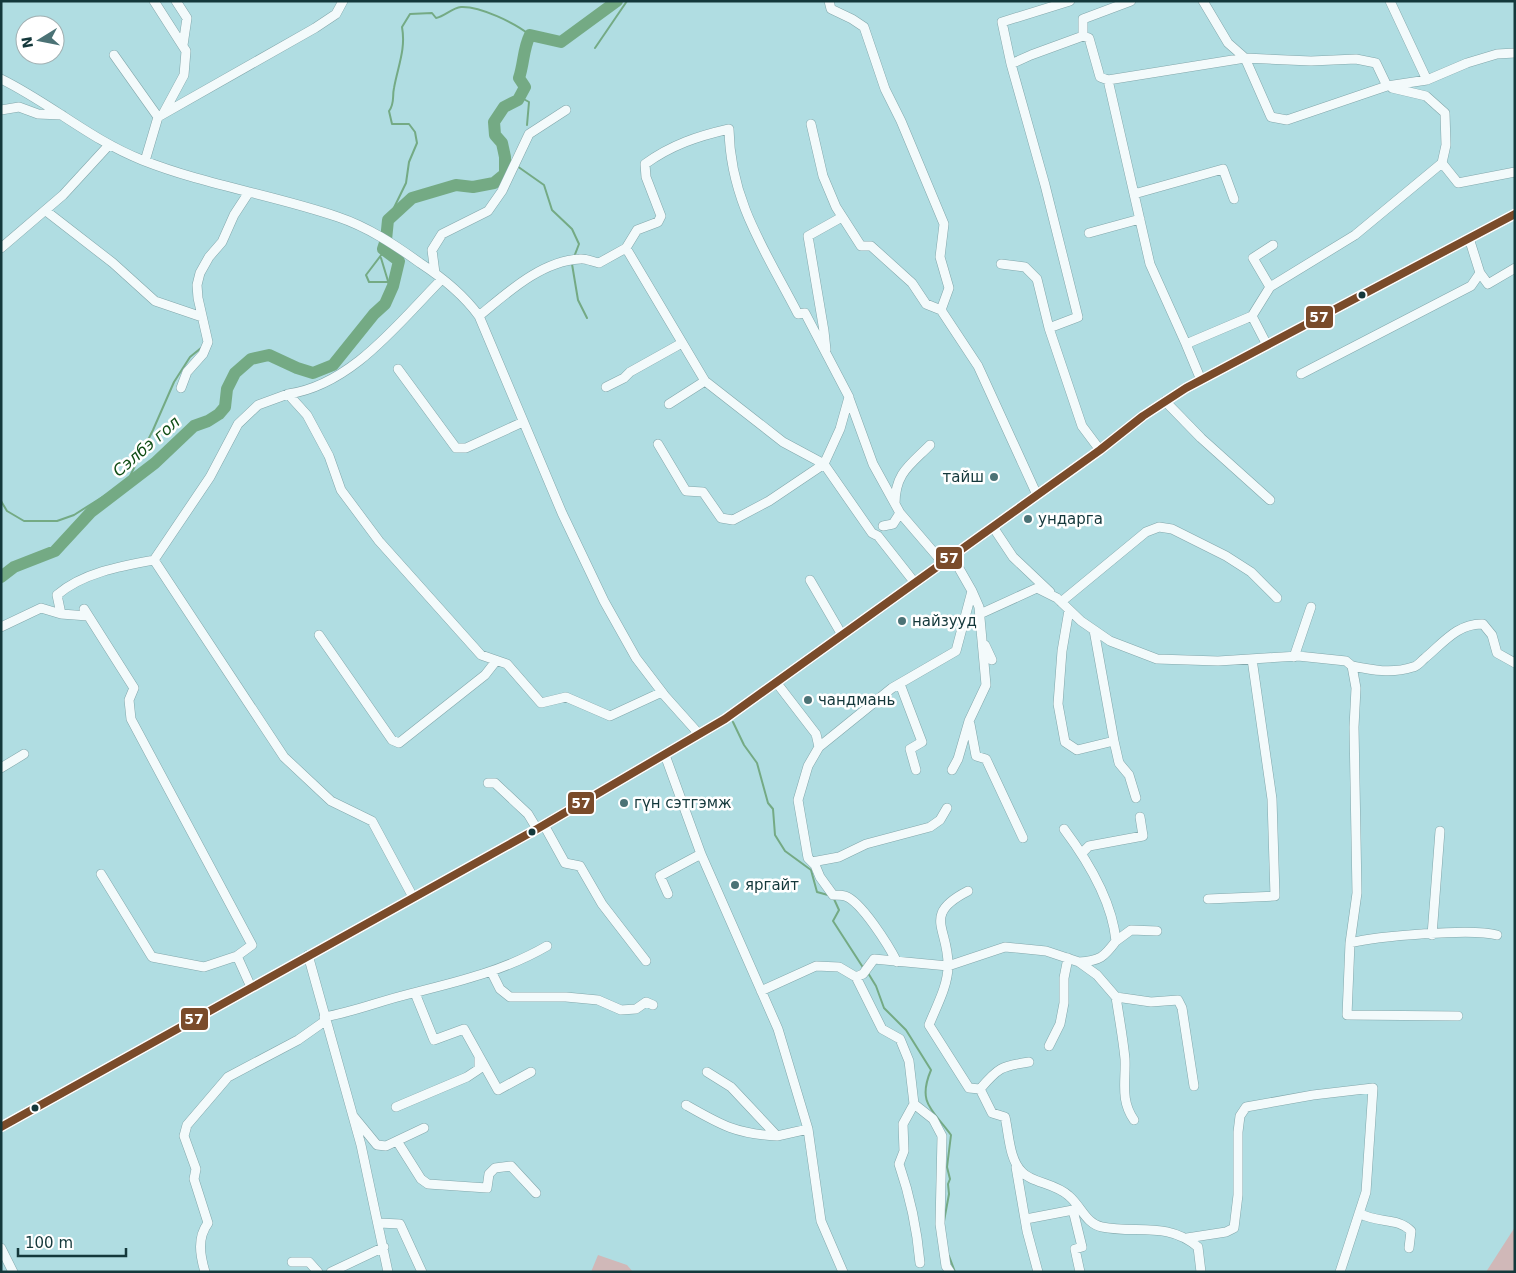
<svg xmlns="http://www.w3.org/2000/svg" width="1516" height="1273" font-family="'DejaVu Sans',sans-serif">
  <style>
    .green { fill: #d0b8b8 }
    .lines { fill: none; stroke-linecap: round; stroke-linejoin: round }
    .stream { stroke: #74aa84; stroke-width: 2 }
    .river { stroke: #74aa84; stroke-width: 12 }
    .minor-casing { stroke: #82a7ab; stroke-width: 10 }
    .major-casing { stroke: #a3bcbf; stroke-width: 11 }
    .minor { stroke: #f3fafb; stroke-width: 9 }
    .major { stroke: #edf1f5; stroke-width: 10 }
    .bus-1-casing { stroke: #fff; stroke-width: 11 }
    .bus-1 { stroke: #7a4b2a; stroke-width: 8 }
    .bus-dot { fill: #14383b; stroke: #fff; stroke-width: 2 }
    .poi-dot { fill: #4b7275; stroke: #fff; stroke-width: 2 }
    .labels { text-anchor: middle; stroke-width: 5; stroke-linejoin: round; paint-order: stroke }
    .poi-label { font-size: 15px; fill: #14383b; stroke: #fff; text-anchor: start }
    .water-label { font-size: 16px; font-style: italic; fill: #104d15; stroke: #fff }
    .line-badge { stroke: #fff; stroke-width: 2 }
    .badge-label { font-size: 14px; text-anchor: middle; font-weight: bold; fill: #fff }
  </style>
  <rect width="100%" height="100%" fill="#b0dde2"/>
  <path class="green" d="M1515 1227V1272H1485H1486Z
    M598 1255 627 1265 633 1272H591Z"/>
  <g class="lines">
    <path class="stream" d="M595 48 627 1
      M520 97 529 102 527 125
      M505 157 513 164
      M517 166 544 185 552 210 572 229 579 244 574 257
      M388 220 406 183 409 162 417 143 415 132 409 124H392L389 111C395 103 392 97 394 88 398 66 406 49 402 27L410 14 432 13 436 18C445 16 452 8 461 7 480 6 515 23 530 35
      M382 254 366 275 369 282H388
      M381 258 391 291
      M572 264 578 300 587 318
      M1 501 7 511 24 521H57L74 515 104 496 125 486 153 430 174 382 190 357 201 348
      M733 722 744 745 757 763 768 803 773 809 775 835 785 851 811 870 817 892 828 895
      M834 899 839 910 833 921 864 969
      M868 973 876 986 884 1008 906 1030 931 1070C917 1103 932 1109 951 1135L947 1167 950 1179 948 1184 949 1194 944 1221
      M949 1256 955 1272"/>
    <path class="river" d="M1 577 14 567 55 551 91 512 155 463 194 426 208 421 219 414 225 407 227 389 235 373 251 359 269 355 297 368 313 373 333 365 374 314 385 304 393 286 399 261 383 249 386 240 388 220 412 198 456 185 473 187 494 183 505 174V157L502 143 495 135 494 122 504 107 518 100 525 87 519 78C524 63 523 49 530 35L561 42 617 1"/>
    <g class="minor-casing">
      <path id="minor" d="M154 1 186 51 184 75 163 114
        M176 1 187 18 183 45
        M829 1 831 9 852 19 864 27 885 89 901 121 944 224 940 257 949 288 941 310
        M1203 1 1228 43 1245 58 1271 117 1287 120 1387 86 1427 80 1467 63 1497 54 1515 53
        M1390 1 1427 80
        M1083 36 1089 38 1100 77 1108 80 1245 58 1311 61 1356 59 1376 63 1387 86
        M114 55 158 117
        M1011 64 1031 55 1083 36V19L1131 1
        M1 79C50 103 91 140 142 160 205 185 274 195 338 217 368 227 395 245 420 263 443 278 463 294 479 316L562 513 604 601 636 658 665 696 699 734
        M1108 80 1150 264 1186 344 1252 316
        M1392 88 1426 96 1445 113 1446 145 1442 163 1458 183 1515 172
        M1 110 19 107 38 114 62 115
        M811 124 823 176 836 207 861 246H871L912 283 926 304 941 310 978 366 1037 495
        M145 161 158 117 315 28 336 14 343 1
        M1134 194 1223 169 1234 199
        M46 211 113 263 155 301 202 317
        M1089 233 1140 219
        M1 248 63 195 108 146
        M626 248 705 381 783 442 824 464 872 533 878 536 915 583
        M1001 264 1025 267 1037 279 1049 328 1082 426 1100 450
        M435 273 432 250 442 234 488 211 502 191 529 134 566 110
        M1480 273 1488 284 1515 268
        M1270 287 1253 258 1273 245
        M479 316C507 293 541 261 580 259 585 258 593 262 599 263L626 248 637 230 658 222 661 216 646 177 645 164C671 145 698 136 729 129 730 201 766 252 798 314L805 313 849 397 840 429 824 464 769 501 733 520 721 518 703 492 686 491 658 444
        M1049 328 1078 317 1045 185 1011 64 1002 22 1070 1
        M1186 344 1201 380
        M1267 345 1252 316 1270 287 1355 235 1442 163
        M826 350 824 331 808 236 842 217
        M398 369 456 448H466L523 422
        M1301 374 1471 286 1480 273 1469 238
        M606 387 624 378 630 372 682 343
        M181 388 187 372 203 354 208 342 198 298 197 285 200 273 209 257 222 242 234 215 249 192
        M288 394C352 385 399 322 442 279
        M849 398 873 464 900 513 893 524 883 526
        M1165 401 1201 438 1270 500
        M669 404 705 381
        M895 504C895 473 910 465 930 445
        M900 513 943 563
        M993 527 1013 557 1050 592
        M952 556 972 591 979 607 986 685 969 721 958 759 952 770
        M154 560 284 757 331 801 372 821 413 897
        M810 580 842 635
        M1061 602 1146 532 1159 527 1172 529 1226 556 1251 572 1277 598
        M84 609 134 688 129 700 131 719 252 945 237 956 204 967 152 957 101 874
        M1069 610 1062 651 1058 704 1065 742 1077 750 1114 741 1094 630
        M61 614 57 595C82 573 121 566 154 560L210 477 238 424 258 405 288 394 307 415 329 456 341 490 379 541 481 655 507 664 541 703 566 697 610 716 662 692
        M980 614 1037 588 1057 598 1081 621 1110 641 1157 659 1218 661 1298 656 1346 661 1352 666 1356 688 1354 727 1357 893 1350 943 1347 1015 1458 1016
        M1 627 41 608 61 614 88 616
        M319 635 392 740 399 743 485 675 496 661
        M985 645 992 660
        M1294 657 1311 607
        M1352 666C1372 670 1392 674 1413 667 1418 666 1421 661 1425 658 1443 643 1458 623 1483 624L1492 635 1497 653 1515 663
        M776 682 816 734 819 747 808 766 798 800 808 858 815 865 820 877 833 895C837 895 842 895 845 896 861 901 889 946 897 962
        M900 684 922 742 910 749 916 770
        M970 724 976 756 986 759 1023 838
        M1114 741 1119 763 1129 775 1136 798
        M819 747 892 688 956 651 972 591
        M665 755 701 854 778 1029 808 1129 821 1221 843 1272
        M1 768 24 754
        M488 783H495L528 814 537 829
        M544 825 565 863 580 866 602 904 646 961
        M1064 829C1088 861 1112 900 1116 941 1104 957 1100 961 1079 962
        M1082 853 1089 846 1143 836 1140 817
        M812 862 839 857 866 844 930 827 940 820 947 808
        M968 891C921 915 949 928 948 966 948 986 936 1007 929 1025L969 1088 980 1089 992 1113 1005 1117C1009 1134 1009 1159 1022 1172 1032 1183 1055 1183 1069 1196 1081 1206 1086 1224 1102 1227 1136 1234 1167 1221 1198 1247L1201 1272
        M668 894 660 876 701 854
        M1208 899 1275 896 1272 799 1252 659
        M1432 935 1440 831
        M1116 941 1131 930 1157 931
        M1350 943C1377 936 1473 928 1497 935
        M308 955 361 1145 388 1272
        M237 956 251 987
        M491 971 500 989 510 997H566L598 1000 621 1010 636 1009 646 1002 653 1005
        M856 977 882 1029 900 1039 909 1061 914 1104 933 1119 942 1136 940 1224 946 1266 950 1272
        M761 991 816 966 839 967 856 977 863 974 874 959 948 966 1005 947 1046 951 1079 962 1097 975 1116 997 1151 1002 1178 1000 1182 1008 1194 1086
        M415 993 434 1040 464 1029 498 1090 531 1072
        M1116 997C1119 1017 1123 1038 1125 1059 1126 1082 1120 1100 1134 1120
        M324 1017C354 1012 380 1001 409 994 457 982 504 971 547 946
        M1049 1046 1060 1024 1064 1003V978L1068 958
        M707 1072 731 1087 777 1136 808 1129
        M980 1089C998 1068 1001 1066 1029 1062
        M914 1104 903 1124 904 1151 899 1164C910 1196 917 1229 920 1263
        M686 1105C721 1125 736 1134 777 1136
        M396 1107 467 1077 479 1069V1057
        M354 1117 377 1145 386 1146 424 1128
        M397 1141 421 1179 428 1184 487 1188 489 1174 495 1168 511 1166 536 1193
        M1016 1167 1027 1231 1038 1272
        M1359 1213C1378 1224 1398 1217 1411 1231L1409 1248
        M1026 1219 1073 1210 1082 1247 1075 1249 1080 1272
        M379 1223 400 1224 422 1272
        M1187 1238 1226 1232 1234 1228 1238 1195V1132L1240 1116 1246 1107 1313 1095 1373 1088 1366 1192 1340 1272
        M1 1248 13 1272
        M292 1262H309L318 1272
        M205 1272C200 1255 197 1238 208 1223L194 1179 196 1169 184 1136 187 1125 228 1077 298 1040 325 1021
        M331 1272 384 1247"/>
    </g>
    <g class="major-casing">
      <path id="major" d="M1 1127 537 829 725 719 1100 450 1143 416 1186 388 1515 214"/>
    </g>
    <use href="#minor" class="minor"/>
    <use href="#major" class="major"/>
    <g class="bus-1-casing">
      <path id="bus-1" d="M1 1127 537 829 725 719 1100 450 1143 416 1186 388 1515 214"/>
    </g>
    <use href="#bus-1" class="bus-1"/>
  </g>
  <g class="bus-dot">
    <circle cx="1362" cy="295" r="4.5"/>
    <circle cx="532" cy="832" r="4.5"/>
    <circle cx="35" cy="1108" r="4.5"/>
  </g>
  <g class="poi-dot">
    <circle cx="994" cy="477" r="5"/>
    <circle cx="1028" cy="519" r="5"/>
    <circle cx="902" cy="621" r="5"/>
    <circle cx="808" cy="700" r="5"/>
    <circle cx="624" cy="803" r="5"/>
    <circle cx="735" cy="885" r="5"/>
  </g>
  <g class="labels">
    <g class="poi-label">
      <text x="984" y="482" text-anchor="end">тайш</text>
      <text x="1038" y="524">ундарга</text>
      <text x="912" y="626">найзууд</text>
      <text x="818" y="705">чандмань</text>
      <text x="634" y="808">гүн сэтгэмж</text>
      <text x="745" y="890">яргайт</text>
    </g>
    <g class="water-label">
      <text transform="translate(146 446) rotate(-41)" y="6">Сэлбэ гол</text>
    </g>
  </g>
  <g class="line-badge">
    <rect x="1305" y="305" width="29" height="24" rx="5" fill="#7a4b2a"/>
    <rect x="935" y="546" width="28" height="24" rx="5" fill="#7a4b2a"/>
    <rect x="567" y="791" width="28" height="24" rx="5" fill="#7a4b2a"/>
    <rect x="180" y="1007" width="29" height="24" rx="5" fill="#7a4b2a"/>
  </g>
  <g class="badge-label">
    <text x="1319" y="322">57</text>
    <text x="949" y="563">57</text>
    <text x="581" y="808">57</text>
    <text x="194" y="1024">57</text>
  </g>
  <rect width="1516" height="1273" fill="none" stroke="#14383b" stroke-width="5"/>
  <g transform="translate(40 40) rotate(260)"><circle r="24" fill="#ffffff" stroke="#a1afb1"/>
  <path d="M0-4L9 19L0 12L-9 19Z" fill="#4b7275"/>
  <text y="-8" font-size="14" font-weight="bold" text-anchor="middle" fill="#14383b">N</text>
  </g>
  <path d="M18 1248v8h108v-8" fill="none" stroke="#14383b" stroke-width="2.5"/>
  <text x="25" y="1248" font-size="15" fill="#14383b" stroke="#ffffff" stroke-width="4" paint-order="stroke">100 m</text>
</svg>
